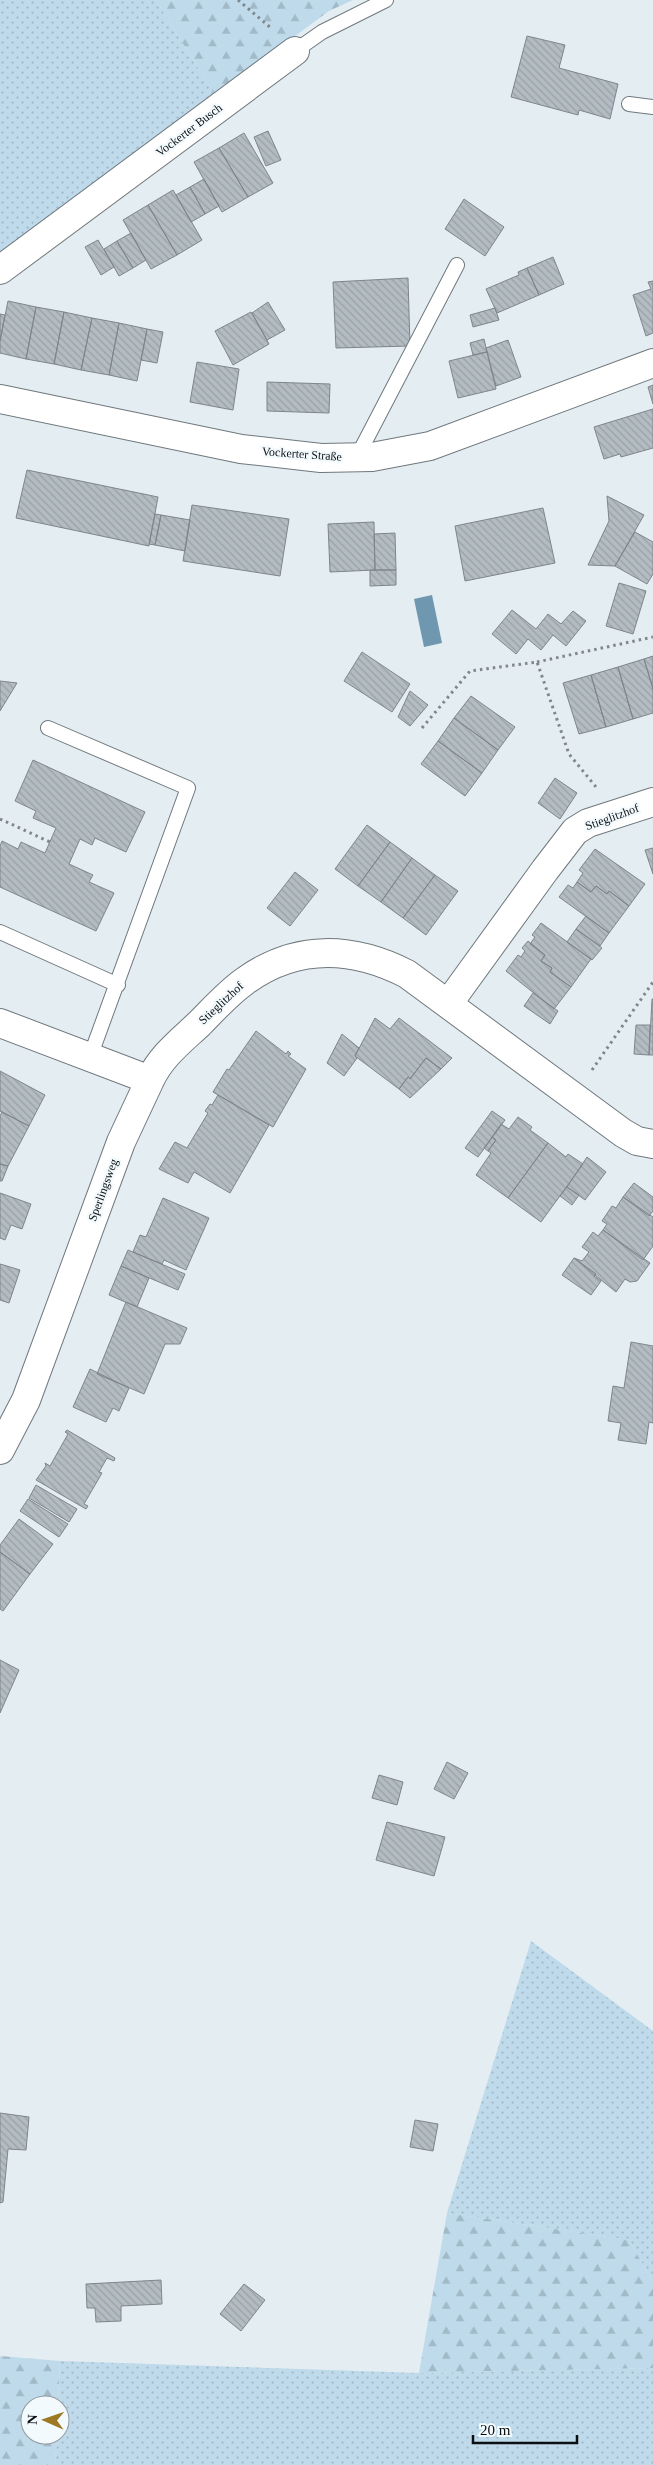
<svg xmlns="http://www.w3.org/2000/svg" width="653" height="2465" font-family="Georgia,serif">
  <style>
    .grass { fill: url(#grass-dots) }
    .forest { fill: url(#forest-firs) }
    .water { fill: #6f97af }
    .building { fill: url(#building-back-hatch); stroke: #7e868b }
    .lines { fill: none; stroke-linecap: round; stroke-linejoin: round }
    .lane-casing { stroke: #70787d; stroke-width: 16 }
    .street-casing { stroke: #70787d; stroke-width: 30 }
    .secondary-casing { stroke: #70787d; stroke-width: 30 }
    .path { stroke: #80868a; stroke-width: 3; stroke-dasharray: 2.5 4; stroke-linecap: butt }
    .lane { stroke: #fff; stroke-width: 14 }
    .street { stroke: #fff; stroke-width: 28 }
    .secondary { stroke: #fff; stroke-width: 28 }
    .labels { text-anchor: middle; stroke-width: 4.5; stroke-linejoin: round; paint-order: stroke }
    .street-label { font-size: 12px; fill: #0d1012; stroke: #f2fafe }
  </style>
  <defs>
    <pattern id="grass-dots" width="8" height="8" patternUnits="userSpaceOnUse" patternTransform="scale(1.25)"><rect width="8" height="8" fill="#bedaeb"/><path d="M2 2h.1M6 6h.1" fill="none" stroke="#a2bac8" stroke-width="1.8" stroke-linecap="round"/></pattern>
    <pattern id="forest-firs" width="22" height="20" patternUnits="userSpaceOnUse" patternTransform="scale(1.25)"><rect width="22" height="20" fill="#bedaeb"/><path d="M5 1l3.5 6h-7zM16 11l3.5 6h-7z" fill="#a2bac8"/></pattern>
    <pattern id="building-back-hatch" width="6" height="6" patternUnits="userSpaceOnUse" patternTransform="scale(1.25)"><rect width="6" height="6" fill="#b3bcc2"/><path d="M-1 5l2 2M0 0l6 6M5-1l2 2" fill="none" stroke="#99a1a6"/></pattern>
  </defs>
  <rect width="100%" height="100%" fill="#e3edf2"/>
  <path class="grass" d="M0 0H156L215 95 0 254Z
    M531 1941 653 2031V2282L629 2240 447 2213Z
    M60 2361 418 2373 653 2368V2465H55L57 2435H60V2405H58Z"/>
  <path class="forest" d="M156 0H353L329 11 215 95Z
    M447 2213 629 2240 653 2282V2368L419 2373Z
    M0 2356 60 2361 58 2405H30V2435H57L55 2465H0Z"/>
  <path class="water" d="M432 595 442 643 424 647 414 599Z"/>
  <path class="building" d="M527 36 565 45 559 68 618 84 610 119 579 110 578 115 511 97Z
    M268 131 281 160 266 166 254 137Z
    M244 133 273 183 248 197 219 148Z
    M219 148 248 197 222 212 194 162Z
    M204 179 219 206 205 214 190 187Z
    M190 187 205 214 191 222 176 195Z
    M173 190 202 240 177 255 148 205Z
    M464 199 504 227 485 256 445 229Z
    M148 205 177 255 151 269 123 220Z
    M131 233 146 260 133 268 117 241Z
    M98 240 114 267 101 275 85 247Z
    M117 241 133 268 119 276 104 249Z
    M553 257 564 284 539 295 527 268Z
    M527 268 539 295 497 313 486 289 519 275 518 272Z
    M408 278 410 346 336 348 333 282Z
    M653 281V333L646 336 633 295 651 289 648 282Z
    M8 301 36 307 26 359 0 353V341Z
    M268 302 285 330 267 340 252 313Z
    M36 307 64 312 54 364 26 359Z
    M495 308 499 320 473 327 470 315Z
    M64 312 92 318 81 370 54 364Z
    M251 312 269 344 233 365 215 331Z
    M0 314 5 315 0 341Z
    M92 318 119 323 109 375 81 370Z
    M119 323 147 329 137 381 109 375Z
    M147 329 163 332 157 363 141 360Z
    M484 339 487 352 473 355 470 343Z
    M508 340 521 377 496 386 486 348Z
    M487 352 496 389 458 398 449 361Z
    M197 362 239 369 233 410 190 402Z
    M267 382 330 384 329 413 267 411Z
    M653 385V404L648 387Z
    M653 409V448L621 457 620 454 604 459 594 427Z
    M27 470 158 497 149 546 16 518Z
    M607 496 644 515 615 566 588 565 609 521Z
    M192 505 289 519 280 576 183 561Z
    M543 508 555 563 465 581 455 526Z
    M155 514 161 515 155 545 149 544Z
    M161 515 190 520 185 551 155 545Z
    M374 522 375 570 330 572 328 524Z
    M635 532 653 542V574L647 584 615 566Z
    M395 533 396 570H375L374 534Z
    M370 570H396V585L370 586Z
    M619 583 646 591 633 634 606 626Z
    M512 610 536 629 548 614 561 624 573 611 586 621 566 646 553 635 541 650 528 639 516 654 492 634Z
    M362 652 410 684 392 712 344 681Z
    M653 656V689L644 659Z
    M644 659 653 689V713L633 719 618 667Z
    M618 667 633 719 606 727 591 675Z
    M591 675 606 727 579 734 563 683Z
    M0 681 17 683 0 711Z
    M410 691 428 705 410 726 398 717Z
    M471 696 515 727 498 750 454 718Z
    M454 718 498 750 482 773 438 741Z
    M438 741 482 773 465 796 421 764Z
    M33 760 145 812 126 852 95 838 92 845 80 839 69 864 93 875 89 882 114 893 96 931 0 887V846L2 841 18 849 21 842 45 853 56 828 33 818 36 811 15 801Z
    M555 778 577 793 560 819 538 803Z
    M367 825 390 842 358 886 335 869Z
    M390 842 412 858 381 902 358 886Z
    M653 848V874L645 850Z
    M595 849 645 884 629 906 609 891 607 894 596 886 591 892 577 882 583 873 579 870Z
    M412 858 435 875 403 918 381 902Z
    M295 872 318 890 290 926 267 908Z
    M435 875 458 891 426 935 403 918Z
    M577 882 591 892 596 886 607 894 609 891 629 906 609 933 559 897 568 885 573 888Z
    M586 916 609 933 600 946 576 929Z
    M541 923 591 959 571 987 550 972 552 968 541 961 545 955 530 944 535 937 532 935Z
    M576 929 602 948 592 960 567 942Z
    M528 941 545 955 541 961 552 968 550 972 571 987 554 1009 506 971 518 955 521 957 525 951 522 948Z
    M533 993 558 1011 550 1024 524 1006Z
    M652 999H653V1055H649Z
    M375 1018 390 1029 399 1018 452 1058 441 1069 426 1058 410 1079 408 1077 399 1089 355 1056Z
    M636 1025H650L649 1055 634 1054Z
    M256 1031 286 1054 288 1051 291 1054 288 1056 306 1069 273 1127 213 1092 227 1069 229 1070Z
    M342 1034 359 1048 355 1056 357 1058 344 1076 327 1063Z
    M426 1058 441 1069 410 1098 399 1089 408 1077 410 1079Z
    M0 1071 45 1095 29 1126 0 1111Z
    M218 1095 269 1125 230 1193 194 1172 188 1183 159 1169 175 1142 187 1148 208 1113 205 1111 210 1104 212 1105Z
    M492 1111 505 1120 478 1157 465 1148Z
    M2 1112 29 1126 8 1166 0 1164V1116Z
    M518 1117 532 1127 530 1130 548 1143 508 1198 476 1175 491 1153 488 1151 496 1140 492 1137 501 1124 509 1129Z
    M492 1137 496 1140 488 1151 484 1148Z
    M548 1143 566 1157 568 1154 583 1164 541 1222 508 1198Z
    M587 1157 606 1172 585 1200 567 1187Z
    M0 1164 8 1166 2 1181H0Z
    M634 1183 653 1197V1211L649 1216 623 1197Z
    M567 1187 579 1195 572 1205 560 1196Z
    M0 1193 31 1204 22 1229 11 1225 5 1240 0 1238Z
    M623 1197 653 1217V1246L643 1260 603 1230 607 1224 602 1221 612 1206 616 1208Z
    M163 1198 209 1218 186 1270 164 1260 162 1264 133 1252 140 1235 146 1237Z
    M603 1230 650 1263 637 1281 630 1282 625 1279 616 1292 574 1258 582 1261 589 1252 582 1247 593 1232 598 1236Z
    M128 1250 185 1274 178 1290 121 1266Z
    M574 1258 596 1274 594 1276 601 1281 591 1295 562 1275Z
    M0 1264 20 1270 9 1303 0 1300Z
    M121 1266 149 1278 137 1307 109 1295Z
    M126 1302 187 1328 180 1344H165L144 1394 97 1374Z
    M631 1342 653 1346V1423L649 1422 646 1444 618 1440 621 1423 608 1421 613 1386 624 1388Z
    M90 1369 129 1388 119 1411 113 1408 106 1422 73 1407Z
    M67 1430 115 1458 114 1461 107 1458 99 1472 102 1473 84 1504 88 1506 86 1509 36 1480 46 1466 45 1463 50 1466 68 1434 65 1432Z
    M36 1485 77 1509 69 1522 29 1498Z
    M28 1499 68 1524 59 1537 20 1511Z
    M19 1519 53 1544 30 1574 0 1552V1545Z
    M0 1552 30 1574 3 1611 0 1609Z
    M0 1660 19 1670 0 1713Z
    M447 1762 468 1773 454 1799 434 1789Z
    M379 1775 403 1782 397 1805 372 1798Z
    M387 1822 445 1837 434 1876 376 1860Z
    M0 2113 29 2117 26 2150 8 2149 3 2202 0 2203Z
    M415 2120 438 2124 433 2151 410 2147Z
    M161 2280 162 2304 121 2306V2321L96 2322 95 2308H87L86 2284Z
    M244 2284 265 2300 241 2331 220 2314Z"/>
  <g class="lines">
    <g class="lane-casing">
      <path id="lane" d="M295 51 322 32 386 0
        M629 104 653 107
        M357 457 457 265
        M48 728 188 788 90 1057
        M0 932 118 985"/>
    </g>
    <g class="street-casing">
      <path id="street" d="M0 270 295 51
        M448 1004 545 870 575 831 588 823 653 802
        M0 1023 150 1080 121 1142 26 1400 0 1450
        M150 1080C161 1056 181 1041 200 1023 214 1009 228 993 245 981 296 944 352 946 407 974L623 1133 637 1141 653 1144"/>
    </g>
    <g class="secondary-casing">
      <path id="secondary" d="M0 399 241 449 321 458 372 457 430 446 653 363"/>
    </g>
    <path class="path" d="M238 0 271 28
      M537 662 653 637
      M422 728 470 671 537 662 569 754 596 787
      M0 819 50 842
      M592 1070 653 982"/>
    <use href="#lane" class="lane"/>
    <use href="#street" class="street"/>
    <use href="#secondary" class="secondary"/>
  </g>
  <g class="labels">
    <g class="street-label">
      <text transform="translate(189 130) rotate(-37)" y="4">Vockerter Busch</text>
      <text transform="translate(302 454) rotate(4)" y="4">Vockerter Straße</text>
      <text transform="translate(612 817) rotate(-20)" y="4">Stieglitzhof</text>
      <text transform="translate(221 1003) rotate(-43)" y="4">Stieglitzhof</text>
      <text transform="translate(103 1190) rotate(-70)" y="4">Sperlingsweg</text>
    </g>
  </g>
  <g transform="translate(45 2420) rotate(272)"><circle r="24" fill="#f2fafe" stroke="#969ca0"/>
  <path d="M0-4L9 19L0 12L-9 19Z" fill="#9e7925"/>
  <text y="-8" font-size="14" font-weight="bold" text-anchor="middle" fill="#0d1012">N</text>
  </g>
  <path d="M473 2435v8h104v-8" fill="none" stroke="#0d1012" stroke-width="2.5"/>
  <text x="480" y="2435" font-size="15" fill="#0d1012" stroke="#f2fafe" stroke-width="4" paint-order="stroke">20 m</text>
</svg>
